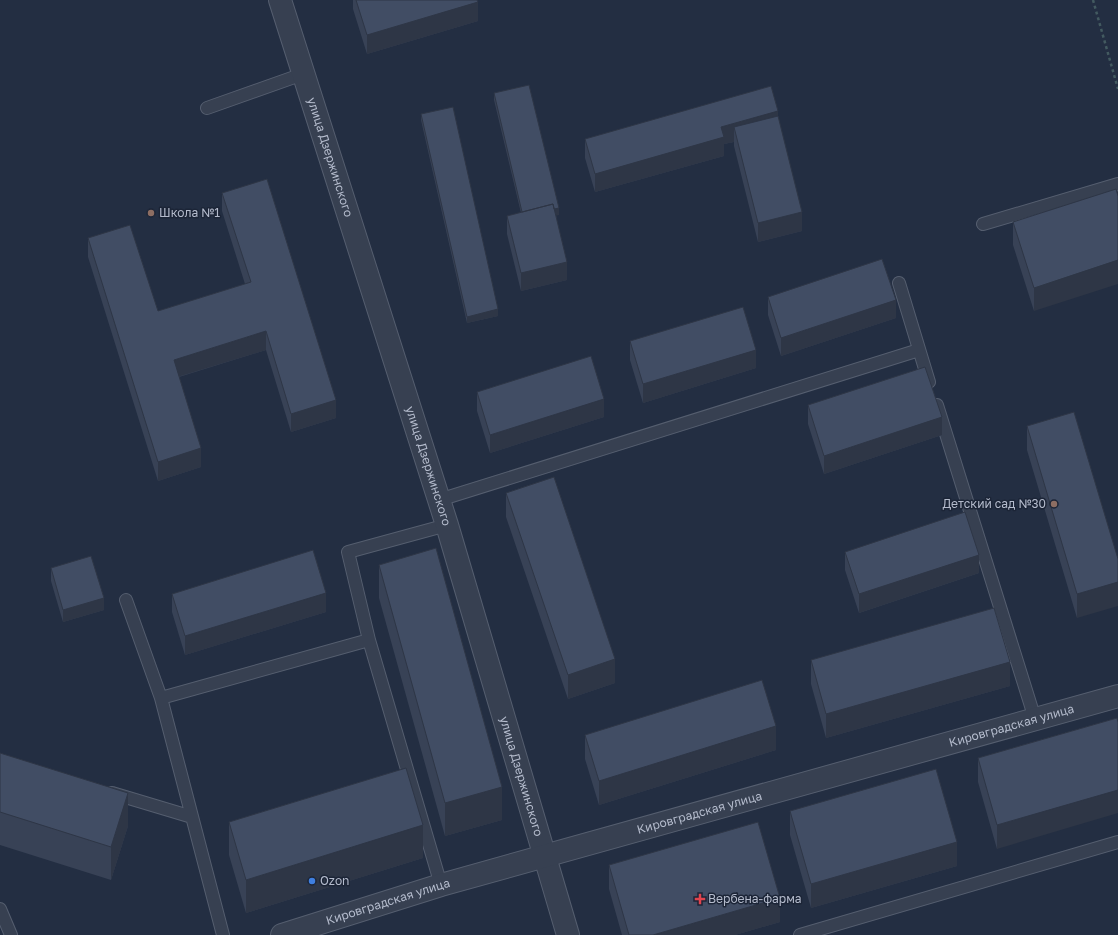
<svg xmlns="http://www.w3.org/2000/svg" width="1118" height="935" font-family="'Golos Text',sans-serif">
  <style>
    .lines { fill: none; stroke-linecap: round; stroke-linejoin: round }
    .service-casing { stroke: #555e6f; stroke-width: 14 }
    .minor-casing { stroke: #555e6f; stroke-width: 24 }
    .tertiary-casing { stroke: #555e6f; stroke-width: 24 }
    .path { stroke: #435a60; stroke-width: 2.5; stroke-dasharray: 3 3; stroke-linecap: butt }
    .service { stroke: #374051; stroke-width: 12 }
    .minor { stroke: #374051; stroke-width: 22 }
    .tertiary { stroke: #374051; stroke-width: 22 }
    .wall { fill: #384256 }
    .shaded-wall { fill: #2e3646 }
    .building { fill: #414d64; stroke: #2e3646 }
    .education-dot { fill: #8d6e63; stroke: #1c2537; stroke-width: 1.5 }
    .shop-dot { fill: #3f7fe0; stroke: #1c2537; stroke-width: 1.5 }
    .health-dot { fill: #e0444e; stroke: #1c2537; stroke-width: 1.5 }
    .labels { text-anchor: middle; stroke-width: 3; stroke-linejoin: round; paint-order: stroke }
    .street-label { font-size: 12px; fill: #b4bbcc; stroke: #1c2537 }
    .poi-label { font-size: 12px; fill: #b4bbcc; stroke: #1c2537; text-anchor: start }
  </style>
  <rect width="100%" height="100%" fill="#232e42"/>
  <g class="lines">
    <g class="service-casing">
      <path id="service" d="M207 108 303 74
        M983 224 1118 184
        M899 283 929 382
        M937 405 1035 719
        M439 500 919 350
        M126 600 161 698 223 935
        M369 640 441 885
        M161 698 369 640 348 552 447 525
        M112 793 192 817
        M0 909 11 935
        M800 935 1118 842"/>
    </g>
    <g class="minor-casing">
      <g id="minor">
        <path id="s1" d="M280 0 447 525 568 935"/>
      </g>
    </g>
    <g class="tertiary-casing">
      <g id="tertiary">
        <path id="s2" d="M282 935 441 885 1118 696"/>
      </g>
    </g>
    <path class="path" d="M1093 0 1118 89"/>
    <use href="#service" class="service"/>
    <use href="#minor" class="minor"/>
    <use href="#tertiary" class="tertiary"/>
  </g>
  <path class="wall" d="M353 0H356L478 21 367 54 353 9Z
    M494 93 559 215H556L567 280 521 291 507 234V216L521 213 494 100Z
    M421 114 498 316 467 323 421 120Z
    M778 116 802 231 758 242 734 146V142L724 144V156L595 192 585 158V139Z
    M222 193 336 418 291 432 266 350 179 377 201 467 158 481 88 257V238L158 311 245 284 222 211Z
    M1118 196 1034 311 1013 245V222Z
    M768 297 896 318 781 356 768 315Z
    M630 341 756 368 643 403 630 360Z
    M477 392 604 417 490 453 477 411Z
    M808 405 942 435 824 474 808 424Z
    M1027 426 1118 559 1077 618 1027 450Z
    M506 493 615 683 568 699 506 517Z
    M845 552 979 573 859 613 845 570Z
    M379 565 502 820 445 836 379 598Z
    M51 568 104 610 63 622 51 581Z
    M172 594 326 612 185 655 172 612Z
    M811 660 1010 686 826 738 811 684Z
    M1117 718 997 849 978 782V758Z
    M585 735 776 750 599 805 585 759Z
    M0 753 128 826 111 880 0 845Z
    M790 811 957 866 811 908 790 835Z
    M229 822 423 858 246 913 229 855Z
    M609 865 780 922 735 935H622L609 889Z"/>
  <path class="shaded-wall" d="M478 2V21L367 54V35Z
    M778 111V129L734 127V142L724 144V156L595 192V174L721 127Z
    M559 208V215L524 223V217Z
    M802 212V231L758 242V223Z
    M1118 260V284L1034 311V288Z
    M567 262V280L521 291V273Z
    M896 300V318L781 356V338Z
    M498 309V316L467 323V317Z
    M266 331V350L174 378V360Z
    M756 350V368L643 403V384Z
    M604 399V417L490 453V435Z
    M336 400V418L291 432V414Z
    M942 417V435L824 474V456Z
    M201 448V467L158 481V462Z
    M979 555V573L859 613V594Z
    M1118 582V606L1077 618V594Z
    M326 593V612L185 655V636Z
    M104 598V610L63 622V610Z
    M615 659V683L568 699V675Z
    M1010 662V686L826 738V714Z
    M776 726V750L599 805V781Z
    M502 787V820L445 836V803Z
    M1118 790V813L997 849V825Z
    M128 793V826L111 880V847Z
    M423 825V858L246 913V880Z
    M957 842V866L811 908V884Z
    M780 898V922L735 935H653Z"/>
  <path class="building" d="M356 0H477L478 2 367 35Z
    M529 85 559 208 554 209 553 204 522 212 494 93Z
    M771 86 778 111 721 127 724 137 595 174 585 139Z
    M453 107 498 309 467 317 421 114Z
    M778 116 802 212 758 223 734 127Z
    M267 179 336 400 291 414 266 331 174 360 201 448 158 462 88 238 130 225 158 311 251 282 222 193Z
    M1116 189 1118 196V260L1034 288 1013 222Z
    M553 204 567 262 521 273 507 216Z
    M882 259 896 300 781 338 768 297Z
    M743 307 756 350 643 384 630 341Z
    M591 356 604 399 490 435 477 392Z
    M925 367 942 417 824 456 808 405Z
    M1074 412 1118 559V582L1077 594 1027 426Z
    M554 477 615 659 568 675 506 493Z
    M965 512 979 555 859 594 845 552Z
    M436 548 502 787 445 803 379 565Z
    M313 550 326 593 185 636 172 594Z
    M91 556 104 598 63 610 51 568Z
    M994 608 1010 662 826 714 811 660Z
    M762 680 776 726 599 781 585 735Z
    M1117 718 1118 722V790L997 825 978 758Z
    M0 753 128 793 111 847 0 812Z
    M406 768 423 825 246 880 229 822Z
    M936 769 957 842 811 884 790 811Z
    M758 822 780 898 653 935H629L609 865Z"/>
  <g class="education-dot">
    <circle cx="151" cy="213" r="4"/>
    <circle cx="1054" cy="504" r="4"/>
  </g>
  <circle class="shop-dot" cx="312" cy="881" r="4"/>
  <path class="health-dot" d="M698 893h4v4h4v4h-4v4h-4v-4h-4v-4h4z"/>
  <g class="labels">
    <g class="street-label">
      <text dy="4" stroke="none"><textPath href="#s1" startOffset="165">улица Дзержинского</textPath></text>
      <text dy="4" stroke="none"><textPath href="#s1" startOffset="489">улица Дзержинского</textPath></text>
      <text dy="4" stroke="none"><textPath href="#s2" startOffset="759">Кировградская улица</textPath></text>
      <text dy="4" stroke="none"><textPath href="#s1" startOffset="813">улица Дзержинского</textPath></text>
      <text dy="4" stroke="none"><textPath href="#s2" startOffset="435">Кировградская улица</textPath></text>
      <text dy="4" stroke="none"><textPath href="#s2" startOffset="111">Кировградская улица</textPath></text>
    </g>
    <g class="poi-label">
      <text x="159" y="217">Школа №1</text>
      <text x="1046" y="508" text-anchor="end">Детский сад №30</text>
      <text x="320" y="885">Ozon</text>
      <text x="708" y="903">Вербена-фарма</text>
    </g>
  </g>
</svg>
